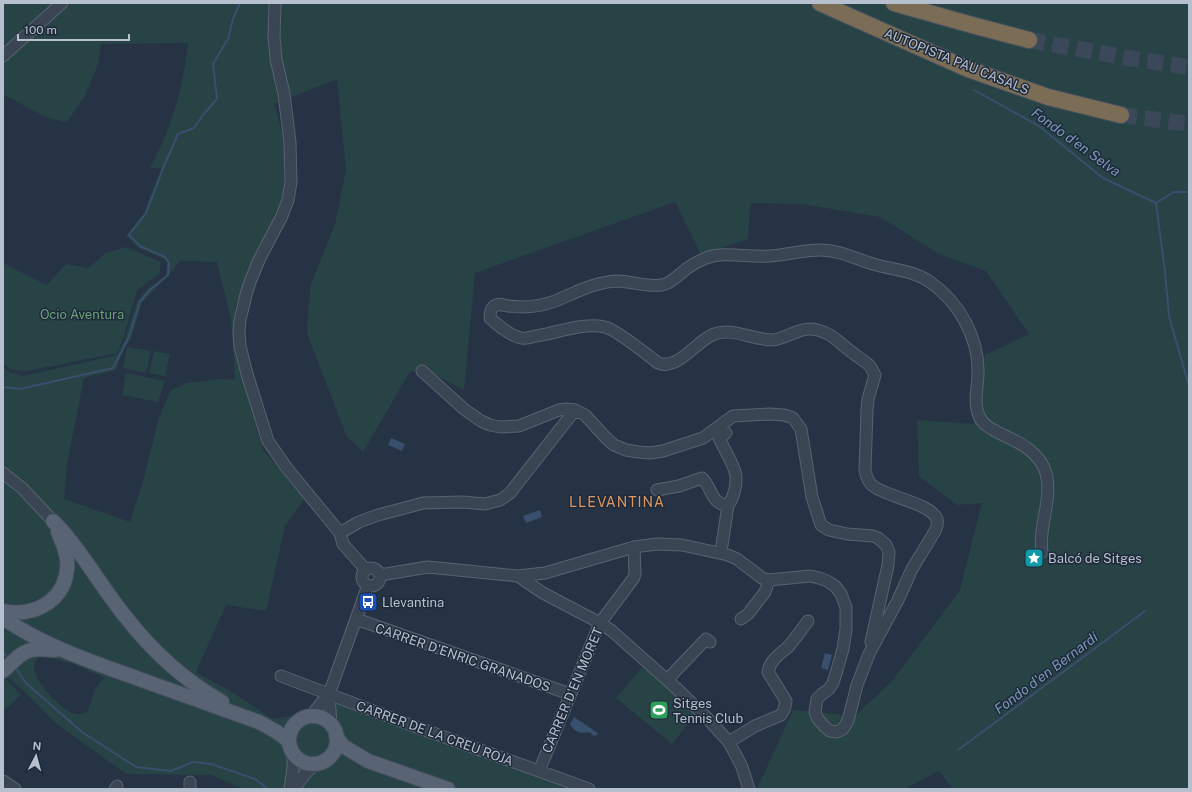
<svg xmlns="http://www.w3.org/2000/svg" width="1192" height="792" font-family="'Public Sans',sans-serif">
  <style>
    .green { fill: #274346; fill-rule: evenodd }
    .water { fill: #384f6d }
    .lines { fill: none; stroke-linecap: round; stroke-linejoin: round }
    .stream { stroke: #384f6d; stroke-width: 2 }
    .highway-tunnel { stroke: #3b485a; stroke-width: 16; stroke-dasharray: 16 8; stroke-linecap: butt }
    .minor-casing { stroke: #586372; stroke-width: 13 }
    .major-casing { stroke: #434e5e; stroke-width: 16 }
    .highway-casing { stroke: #44505f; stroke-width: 18 }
    .minor { stroke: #3a4554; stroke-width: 11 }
    .major { stroke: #586474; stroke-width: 14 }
    .highway { stroke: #7b6c56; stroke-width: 16 }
    .labels { text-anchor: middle; stroke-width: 3; stroke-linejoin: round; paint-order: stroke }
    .street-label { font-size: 13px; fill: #b7c0ce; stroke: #1e2a3a }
    .park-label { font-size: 13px; fill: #6da078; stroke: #1e2a3a }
    .poi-label { font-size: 13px; fill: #b7c0ce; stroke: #1e2a3a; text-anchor: start }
    .water-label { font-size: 14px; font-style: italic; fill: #7c97b7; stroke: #1e2a3a }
    .neighbourhood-label { font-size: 14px; letter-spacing: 1px; fill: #de9762; stroke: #1e2a3a }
  </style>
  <rect width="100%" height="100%" fill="#253345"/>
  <path class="green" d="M3 3H1189V789H951V786L939 771 904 789H757L793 710 855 716 892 681 960 590 982 503 957 505 919 476 917 420 973 424 985 355 1029 334 986 271 939 254 880 217 802 204 750 203 748 239 701 255 675 202 475 273 464 390 423 368 409 373 363 452 347 437 307 334 310 287 335 224 346 170 337 79 274 104 286 146 283 198 235 308 236 336 245 388 263 450 304 499 285 526 266 611 226 605 196 672 230 691 273 719 298 715 309 709 319 694 542 778 567 789H243L211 775 126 774 54 722 24 691 5 675 3 676V367L9 372 23 376 117 355 125 338 137 301 147 289 166 275 167 263 164 259 139 248 126 236 144 213 161 168H150C156 156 162 144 167 131 178 105 185 71 188 43L101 44 99 62 85 96 67 122C46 120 22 104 3 94ZM180 261 217 262 231 319 235 380 222 379 186 383 170 391 159 418 144 478 130 522 64 499 67 464 84 378 116 370C120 358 123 347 131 339L142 302 169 275ZM39 656 71 663 105 678C91 689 94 698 87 712 83 714 80 715 75 714 62 711 34 680 34 668 34 663 36 660 39 656Z
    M126 247 161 262 159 274 137 290 123 339 117 353 27 371 11 370 3 363V263L47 285 66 264 88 268 106 253Z
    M127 347 151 351 146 373 123 368Z
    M154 351 170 354 165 376 149 373Z
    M126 373 165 381 158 402 122 395Z
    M644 665 671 689 670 691 683 702 682 704 695 715 672 744 616 698Z
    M4 677 21 695 3 712V678Z"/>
  <path class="water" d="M391 438 405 444 402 451 388 445Z
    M540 510 542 517 526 523 523 516Z
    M825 653 832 655 828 670 821 668Z
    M574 717 598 733 597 735 594 736 589 732C580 734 574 732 570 724Z"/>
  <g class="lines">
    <path class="stream" d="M974 90 1039 126 1103 178 1156 203 1174 192H1189
      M1156 203 1165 272 1169 316 1189 386
      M3 387 20 389 113 368 128 339 140 302 149 291 168 275 169 263 165 257 140 246 129 235 146 213 164 166 178 134 194 128 203 115 217 99 213 64 228 39 233 19 240 3
      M3 652 8 659
      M15 667 26 683 82 732 136 767 171 771 193 762 211 764 255 779 268 789
      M958 750 1145 611"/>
    <path class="highway-tunnel" d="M1029 40 1128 58 1189 67
      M1121 115 1189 124"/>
    <g class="minor-casing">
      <path id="minor" d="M275 3 274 36 276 59 284 94 290 142 291 182 288 200 282 216 259 260 250 282 246 295 240 320 239 332 240 346 247 374 268 441 286 467 340 533 343 544 366 570
        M3 56 62 3
        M422 371 464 409 481 421 490 425 500 427 519 426 559 410 567 409 575 410 585 415 607 439 614 445 626 450 638 452 650 453 663 451 703 438 733 416 769 414 784 415 793 418 801 429 812 497 821 525 829 530 847 534 873 536 878 538 886 545 889 552 888 565 871 642
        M3 473 22 488 53 521
        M657 490 679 486 702 478C712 487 711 505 728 505
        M340 533 359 522 378 515 401 509 423 503 463 502 485 504 500 500 510 493 575 410
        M721 552 728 505C734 498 738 481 735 472 732 461 724 449 719 438L726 433
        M362 577a9 9 0 1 1 18 0a9 9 0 1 1-18 0Z
        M380 575 428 567 518 576 545 573 634 547 657 544 682 545 728 555 737 559 762 578 769 580 810 576 819 578 827 581 835 586 841 594 846 607V629L843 649 837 670 833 683 829 689 822 694 817 699 815 712 818 719 824 726 830 731 837 732 843 729 848 721 857 685 869 654 898 600 912 569 935 531C937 527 938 523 937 519 930 503 887 497 873 486 868 482 866 476 865 470L867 410 868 399 875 375C873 372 872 368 869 365 863 360 855 355 849 350 842 345 836 338 828 334 822 331 816 329 810 329 796 329 785 339 772 340 751 340 732 326 712 335 696 342 677 371 658 363 646 354 617 330 605 327 582 322 558 333 536 336 531 337 525 339 521 338 509 335 499 326 490 318 490 314 490 310 493 307 497 303 503 305 508 306 524 308 539 307 555 301 575 293 596 281 619 281 633 282 648 287 662 285 672 283 678 275 685 270 691 265 699 261 706 258 726 251 748 258 769 256 786 255 803 250 820 250 839 250 856 259 873 264 893 270 913 270 930 282 959 302 979 338 978 373 978 387 973 402 979 416 983 426 994 430 1003 435 1021 443 1040 453 1046 473 1053 500 1038 525 1042 552
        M518 576 543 593 600 623 612 631 676 688 705 716 729 742 742 767 749 789
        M356 619 570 694
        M741 619 748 614 765 592 769 580
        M281 676 408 724 589 789
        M667 680 706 639 710 642
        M329 694 331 725
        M310 717 329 694 356 619 368 585
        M729 742 755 726 781 715 784 710 786 701 768 672C770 660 780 654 788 647 795 639 801 630 808 621
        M539 771 600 623 633 579 635 574 634 547
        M3 781 15 789
        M115 789 117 786
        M190 789V782
        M290 789 293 768V754
        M294 789 304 775 315 764"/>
    </g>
    <g class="major-casing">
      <path id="major" d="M53 521C60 528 67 536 73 544 91 567 106 593 125 616 151 650 184 680 222 702
        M3 611C32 617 63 603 67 570 69 557 63 544 58 532
        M3 618C44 646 92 662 139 679 179 693 219 708 259 722L277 732 289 741
        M3 671C24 651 25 647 55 650
        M289 740a24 24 0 1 1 48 0a24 24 0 1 1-48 0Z
        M336 736 343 746 368 761 448 789"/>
    </g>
    <g class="highway-casing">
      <path id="highway" d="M820 3 968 69 1048 97 1121 115
        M894 3 972 25 1029 40"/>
    </g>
    <use href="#minor" class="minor"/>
    <use href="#major" class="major"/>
    <use href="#highway" class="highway"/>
  </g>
  <defs>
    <g id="sight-square" transform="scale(1)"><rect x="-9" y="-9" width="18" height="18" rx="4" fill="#0f9aa8" stroke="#1e2a3a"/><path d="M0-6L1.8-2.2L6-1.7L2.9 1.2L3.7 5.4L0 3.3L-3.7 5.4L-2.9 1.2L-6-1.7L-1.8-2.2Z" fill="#fff"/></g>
    <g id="bus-square" transform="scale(1)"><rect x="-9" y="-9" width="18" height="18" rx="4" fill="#1a4fb4" stroke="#1e2a3a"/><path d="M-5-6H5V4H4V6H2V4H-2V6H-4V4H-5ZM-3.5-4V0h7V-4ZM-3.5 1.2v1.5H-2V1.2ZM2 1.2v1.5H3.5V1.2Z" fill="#fff"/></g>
    <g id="stadium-square" transform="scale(1)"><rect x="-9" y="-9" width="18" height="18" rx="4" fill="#2e9e5b" stroke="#1e2a3a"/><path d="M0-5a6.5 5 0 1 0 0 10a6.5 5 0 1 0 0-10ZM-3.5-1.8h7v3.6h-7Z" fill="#fff"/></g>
  </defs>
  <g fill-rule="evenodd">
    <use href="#sight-square" x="1034" y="558"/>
    <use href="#bus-square" x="368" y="602"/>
    <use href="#stadium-square" x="659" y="710"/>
  </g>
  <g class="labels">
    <g class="street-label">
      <text transform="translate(957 61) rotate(22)" y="5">AUTOPISTA PAU CASALS</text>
      <text transform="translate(463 657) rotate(19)" y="5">CARRER D'ENRIC GRANADOS</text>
      <text transform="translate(572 690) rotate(-67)" y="5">CARRER D'EN MORET</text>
      <text transform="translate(435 733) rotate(20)" y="5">CARRER DE LA CREU ROJA</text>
    </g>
    <g class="park-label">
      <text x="82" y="319">Ocio Aventura</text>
    </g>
    <g class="poi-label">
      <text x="1048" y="563">Balcó de Sitges</text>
      <text x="382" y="607">Llevantina</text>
      <text x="673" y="708">Sitges<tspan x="673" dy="15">Tennis Club</tspan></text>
    </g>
    <g class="water-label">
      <text transform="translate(1076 142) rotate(36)" y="5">Fondo d'en Selva</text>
      <text transform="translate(1046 673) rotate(-37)" y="5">Fondo d'en Bernardí</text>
    </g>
    <g class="neighbourhood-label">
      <text x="617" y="507">LLEVANTINA</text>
    </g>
  </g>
  <rect width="1192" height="792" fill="none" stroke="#b7c0ce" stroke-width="8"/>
  <g transform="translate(36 756) rotate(6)" stroke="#1e2a3a" stroke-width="3" paint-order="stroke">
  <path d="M0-3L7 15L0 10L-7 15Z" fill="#b7c0ce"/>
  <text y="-6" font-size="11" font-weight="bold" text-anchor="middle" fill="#b7c0ce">N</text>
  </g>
  <path d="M18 34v6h111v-6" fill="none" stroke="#b7c0ce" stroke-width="2"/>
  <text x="24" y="34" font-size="12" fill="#b7c0ce" stroke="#1e2a3a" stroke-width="3" paint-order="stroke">100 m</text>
</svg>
